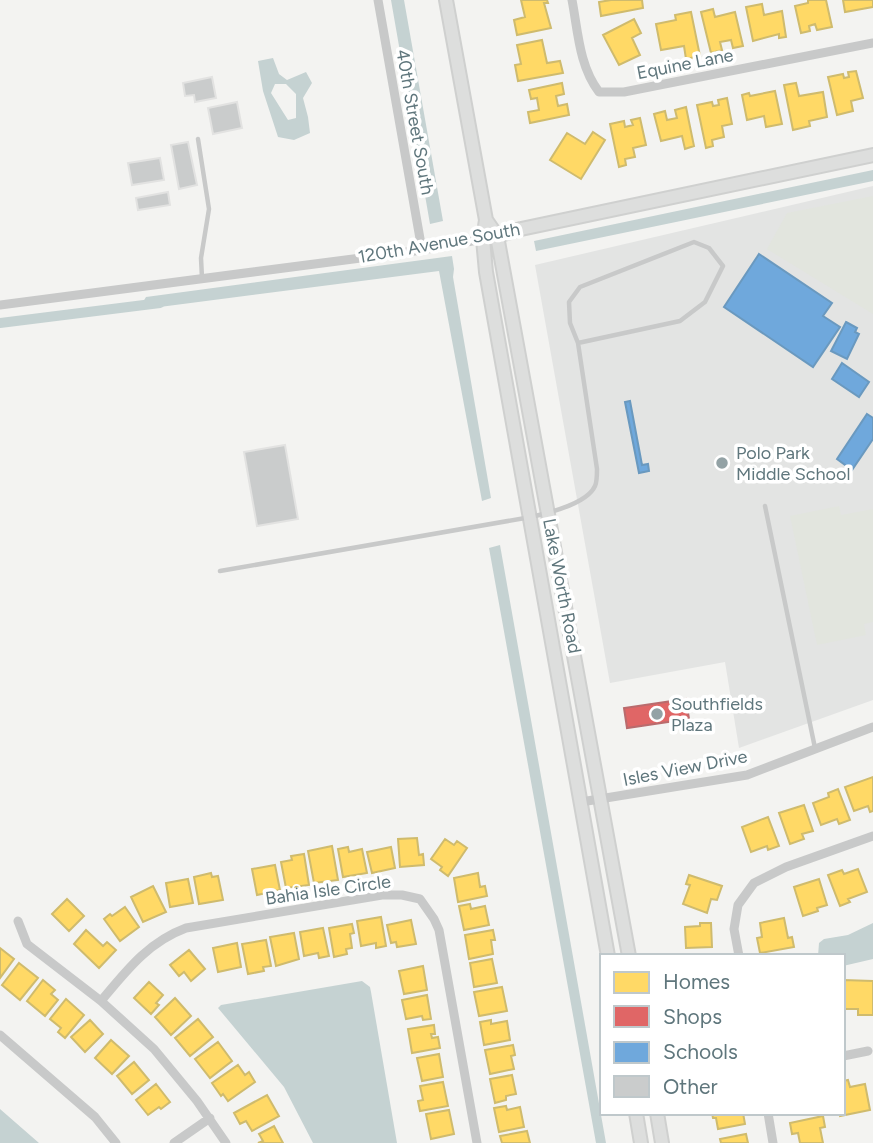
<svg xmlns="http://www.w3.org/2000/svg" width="873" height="1143" font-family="Figtree,sans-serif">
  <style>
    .built { fill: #e3e4e3 }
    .green { fill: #e2e5de }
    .water { fill: #c5d2d2; fill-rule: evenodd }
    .homes { fill: #ffd966; stroke: #cfbb6d; stroke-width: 2 }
    .shops { fill: #e06666; stroke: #b96b6d; stroke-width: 2 }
    .schools { fill: #6fa8dc; stroke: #6a99bf; stroke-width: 2 }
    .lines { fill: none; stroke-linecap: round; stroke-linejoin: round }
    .canal { stroke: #c5d2d2; stroke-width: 10 }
    .building { fill: #cacccc; stroke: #e2e2e1; stroke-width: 2 }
    .secondary-casing { stroke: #cfd0cf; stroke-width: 16 }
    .lane { stroke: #c8c9c9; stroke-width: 4.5 }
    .street { stroke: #c8c9c9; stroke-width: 9 }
    .secondary { stroke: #dddedd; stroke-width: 12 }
    .poi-dot { fill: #93a2a5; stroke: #fff; stroke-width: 2.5 }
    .labels { text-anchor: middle; stroke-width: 7; stroke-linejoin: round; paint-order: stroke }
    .street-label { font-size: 18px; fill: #5f767c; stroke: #fff }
    .poi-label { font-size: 18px; fill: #5f767c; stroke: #fff; text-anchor: start }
  </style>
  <rect width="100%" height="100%" fill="#f3f3f1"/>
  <path class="built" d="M873 186V700L739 748 725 662 610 683 535 265Z"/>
  <path class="green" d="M873 196V314L767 249 787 213Z
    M839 506 841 515 873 509V622L864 624 866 635 817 645 790 516Z"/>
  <path class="water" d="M391 0H404L443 221 430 224Z
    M273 58 279 74 287 80 306 72 312 83 303 98 308 117 310 133 294 140 278 137 263 91 258 61ZM275 84H286L296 94V118L288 120 271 93Z
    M873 170V181L536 251 534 241Z
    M452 256 454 269 453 277 491 498 482 501 439 271 152 308 143 302 146 297Z
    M500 545 606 1143H596L489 548Z
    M873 923V959L843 966V956H818L819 943 824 939 848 935Z
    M362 981 370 987 371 992 397 1143H313L284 1087 218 1008 221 1005Z
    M0 1109 39 1143H0Z"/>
  <path class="homes" d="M521 0H547L548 3H544L551 28 517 35 514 20 525 17Z
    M611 0H642L643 8 601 16 599 2Z
    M808 0H826L832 27 817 30 815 24 809 26 810 31 801 33 795 6 808 3Z
    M843 0H873V7L845 12Z
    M762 4 764 15 782 11 786 37 779 38V34L753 41 746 7Z
    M713 9 715 17 735 12 743 46 733 48 731 40 720 42 722 50 711 53 701 12Z
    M691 12 700 56 686 59 684 46 661 50 656 24 676 20 675 15Z
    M634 19 641 33 632 38 640 55 619 65 603 35Z
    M542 40 547 63 560 61 563 73 518 81 515 65 521 64 517 45Z
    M856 71 863 98 851 101 853 111 837 115 828 77 843 74 844 78 849 77 848 72Z
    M562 83 564 94 556 96 558 106 567 104 569 115 530 123 528 112 539 110 537 98 531 99 529 90Z
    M796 83 799 96 823 92 827 117 809 121 810 126 793 130 784 85Z
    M775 91 782 124 766 127 764 116 747 120 742 95 749 93 750 96Z
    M727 98 732 124 722 126 724 137 712 140 713 146 706 148 697 105 712 102 713 106 719 105 718 100Z
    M686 107 694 146 685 149 682 136 661 141 654 114 665 111 667 120 677 118 675 110Z
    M640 118 646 145 633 148 635 157 625 159 626 165 619 167 610 124 624 121 625 127 633 125 631 120Z
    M593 132 605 140 581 179 550 160 567 133 585 144Z
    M873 777V811L870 812 868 806 854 811 845 787Z
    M838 789 850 820 839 824 837 819 821 825 813 803 829 797 828 793Z
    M804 805 813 831 802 834 804 839 790 844 779 813Z
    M768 817 779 846 768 850 767 846 751 852 742 827Z
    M417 838 419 855 423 854 424 865 400 867 398 839Z
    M445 839 454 845 457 841 467 848 448 876 440 870 442 867 431 859Z
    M332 846 338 880 314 883 308 851Z
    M348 847 349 852 362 849 367 873 343 877 338 849Z
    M391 847 395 868 372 873 367 852Z
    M304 854 309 885 286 888 281 862 292 860 291 856Z
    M275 865 280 890 257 895 252 869Z
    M858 869 867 892 848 899 850 902 840 906 828 875 842 870 844 874Z
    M211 873 212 877 218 876 223 900 199 904 194 877Z
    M478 873 480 887 485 886 487 896 458 902 454 878Z
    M689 875 722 886 717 900 711 899 707 913 683 904 690 885 686 884Z
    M188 879 193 903 170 907 166 883Z
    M819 879 827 905 817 908 818 911 803 916 794 887Z
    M153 886 166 912 143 922 131 897Z
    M67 899 84 916 69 931 52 914Z
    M470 904 471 909 485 906 489 925 464 930 459 906Z
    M125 907 139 927 120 941 104 919 110 914 112 916Z
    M381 917 386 946 376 948V943L361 946 357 921Z
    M784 918 788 938 792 937 794 947 760 953 757 938 762 937 760 923Z
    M411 920 416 944 397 947 396 942 391 943 387 925Z
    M700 923H711L712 947 686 948 685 927 700 926Z
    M352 924 354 933 350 934 352 948 346 949 347 954 334 957 329 928Z
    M323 928 329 956 319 958 318 953 304 956 300 932Z
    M86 930 103 946 107 942 116 950 99 968 74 944Z
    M493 930 495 940H491L493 954 469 959 465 935Z
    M294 933 299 959 276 966 270 937Z
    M266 940 271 966 263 967 264 971 248 974 242 944Z
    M237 943 241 967 218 972 213 948Z
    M0 948 14 959 0 978Z
    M189 950 205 969 191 981 184 972 179 976 170 965Z
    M492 959 497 983 474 987 470 963Z
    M19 963 38 978 20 1000 2 985Z
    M423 966 427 990 404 994 399 971Z
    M43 980 55 990 51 994 58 1000 45 1016 27 1001Z
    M843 980 873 981V1015H858V1009H843Z
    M149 982 163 995 156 1003 159 1005 151 1014 134 998Z
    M502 987 507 1011 479 1016 474 992Z
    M427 995 431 1019 423 1020 422 1016 406 1019 402 1000Z
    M175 998 191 1016 171 1035 155 1017Z
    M66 999 84 1015 65 1038 58 1032 61 1028 50 1019Z
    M198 1019 213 1037 190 1056 175 1038Z
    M90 1020 103 1034 85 1052 71 1037Z
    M491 1020V1024L507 1021 510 1040 484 1045 480 1022Z
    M434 1025 435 1034H431L432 1038 438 1037 440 1048 412 1053 408 1029Z
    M111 1040 129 1056 112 1074 95 1058Z
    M218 1042 232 1061 210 1078 195 1059Z
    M513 1045 515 1055 511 1056 514 1069 490 1074 485 1050Z
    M439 1054 443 1077 422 1081 417 1058Z
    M134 1062 149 1080 132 1094 117 1076Z
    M238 1065 245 1075 249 1072 255 1082 228 1101 223 1094 221 1096 212 1083Z
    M512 1075 516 1094 506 1096V1100L495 1103 490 1079Z
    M848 1080 850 1087 865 1084 870 1110 840 1116 839 1113H843V1081Z
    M443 1082 448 1106 420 1111 418 1101 423 1100 420 1086Z
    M156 1084 170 1102 161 1109 159 1107 148 1115 136 1100Z
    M267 1095 279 1116 252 1131 246 1121 240 1124 234 1113Z
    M506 1106 507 1110 520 1107 524 1127 499 1132 494 1108Z
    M449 1110 454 1134 431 1139 426 1114Z
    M712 1113H743L745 1124 718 1129 716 1118H713Z
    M823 1116 825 1127 820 1128 823 1143H800L798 1133 792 1134 790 1123Z
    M274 1126 283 1143H258L263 1141 259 1134Z
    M527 1131 530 1143H502L500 1136Z
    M746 1134 748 1143H721L720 1139Z"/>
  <path class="shops" d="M686 699 689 719 627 728 624 708Z"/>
  <path class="schools" d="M759 254 832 303 823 316 840 327 813 367 724 307Z
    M846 322 857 328 855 332 859 334 847 359 831 351Z
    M842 363 869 382 859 397 832 379Z
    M630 401 642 465 648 464 649 471 639 473 625 402Z
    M867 414 873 418V439L852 470 837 459Z"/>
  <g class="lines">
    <path class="canal" d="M0 323 160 303"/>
  </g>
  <path class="building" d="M212 77 216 98 195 102 194 95 185 96 183 83Z
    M237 102 242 128 213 134 208 108Z
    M188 142 197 185 179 189 171 145Z
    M160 158 164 180 132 185 128 163Z
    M168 192 170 205 138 210 136 198Z
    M285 445 298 519 257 526 244 452Z"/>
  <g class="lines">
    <g class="secondary-casing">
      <path id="secondary" d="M446 0 486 220 483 239 486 272 608 956
        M486 220 497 236 629 956
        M490 238 521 229 873 155
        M636 1113 641 1143
        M657 1113 662 1143"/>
    </g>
    <path class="lane" d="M198 139 209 209 201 258 202 278
      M765 506 815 748
      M220 571 531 517C549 513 587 504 595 486 597 482 597 474 597 469L578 343 570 323 569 302 580 287 694 242 709 248 723 266 705 302 680 321 578 343"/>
    <path class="street" d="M378 0 422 250
      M572 0C578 31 579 66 599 92H624L873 43
      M0 305 422 250 483 239
      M581 802 747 775 873 727
      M18 921 27 944 101 1001 154 1049 197 1101 226 1143
      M739 956 734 929 738 905 754 883 786 867 873 836
      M101 1001C126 971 148 942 186 928L382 895H402L420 899 434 919 439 930 477 1143
      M0 1035 95 1117 116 1143
      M843 1056 868 1051
      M768 1113 773 1143
      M174 1143 210 1118"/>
    <use href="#secondary" class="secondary"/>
  </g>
  <g class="poi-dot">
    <circle cx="722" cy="463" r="7"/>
    <circle cx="657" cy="714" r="7"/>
  </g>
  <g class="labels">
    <g class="street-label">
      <text transform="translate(685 64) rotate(-11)" y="6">Equine Lane</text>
      <text transform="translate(415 122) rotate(80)" y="6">40th Street South</text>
      <text transform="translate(439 243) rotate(-10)" y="6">120th Avenue South</text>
      <text transform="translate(562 586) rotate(79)" y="6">Lake Worth Road</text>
      <text transform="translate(685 768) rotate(-11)" y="6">Isles View Drive</text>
      <text transform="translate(328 890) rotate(-8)" y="6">Bahia Isle Circle</text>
    </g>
    <g class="poi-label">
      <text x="736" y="459">Polo Park<tspan x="736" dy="21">Middle School</tspan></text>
      <text x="671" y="710">Southfields<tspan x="671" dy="21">Plaza</tspan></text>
    </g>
  </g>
  <rect x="600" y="954" width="245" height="161" fill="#ffffff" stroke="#bfc8cb" stroke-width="2"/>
  <rect x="614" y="972" width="35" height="21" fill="#ffd966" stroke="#bfc8cb" stroke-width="2"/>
  <text x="663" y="989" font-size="21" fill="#5f767c">Homes</text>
  <rect x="614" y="1006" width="35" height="21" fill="#e06666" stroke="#bfc8cb" stroke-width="2"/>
  <text x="663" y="1024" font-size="21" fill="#5f767c">Shops</text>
  <rect x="614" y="1042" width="35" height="21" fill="#6fa8dc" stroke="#bfc8cb" stroke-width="2"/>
  <text x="663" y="1059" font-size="21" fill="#5f767c">Schools</text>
  <rect x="614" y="1076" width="35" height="21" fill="#cacccc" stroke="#bfc8cb" stroke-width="2"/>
  <text x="663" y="1094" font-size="21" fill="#5f767c">Other</text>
</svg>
